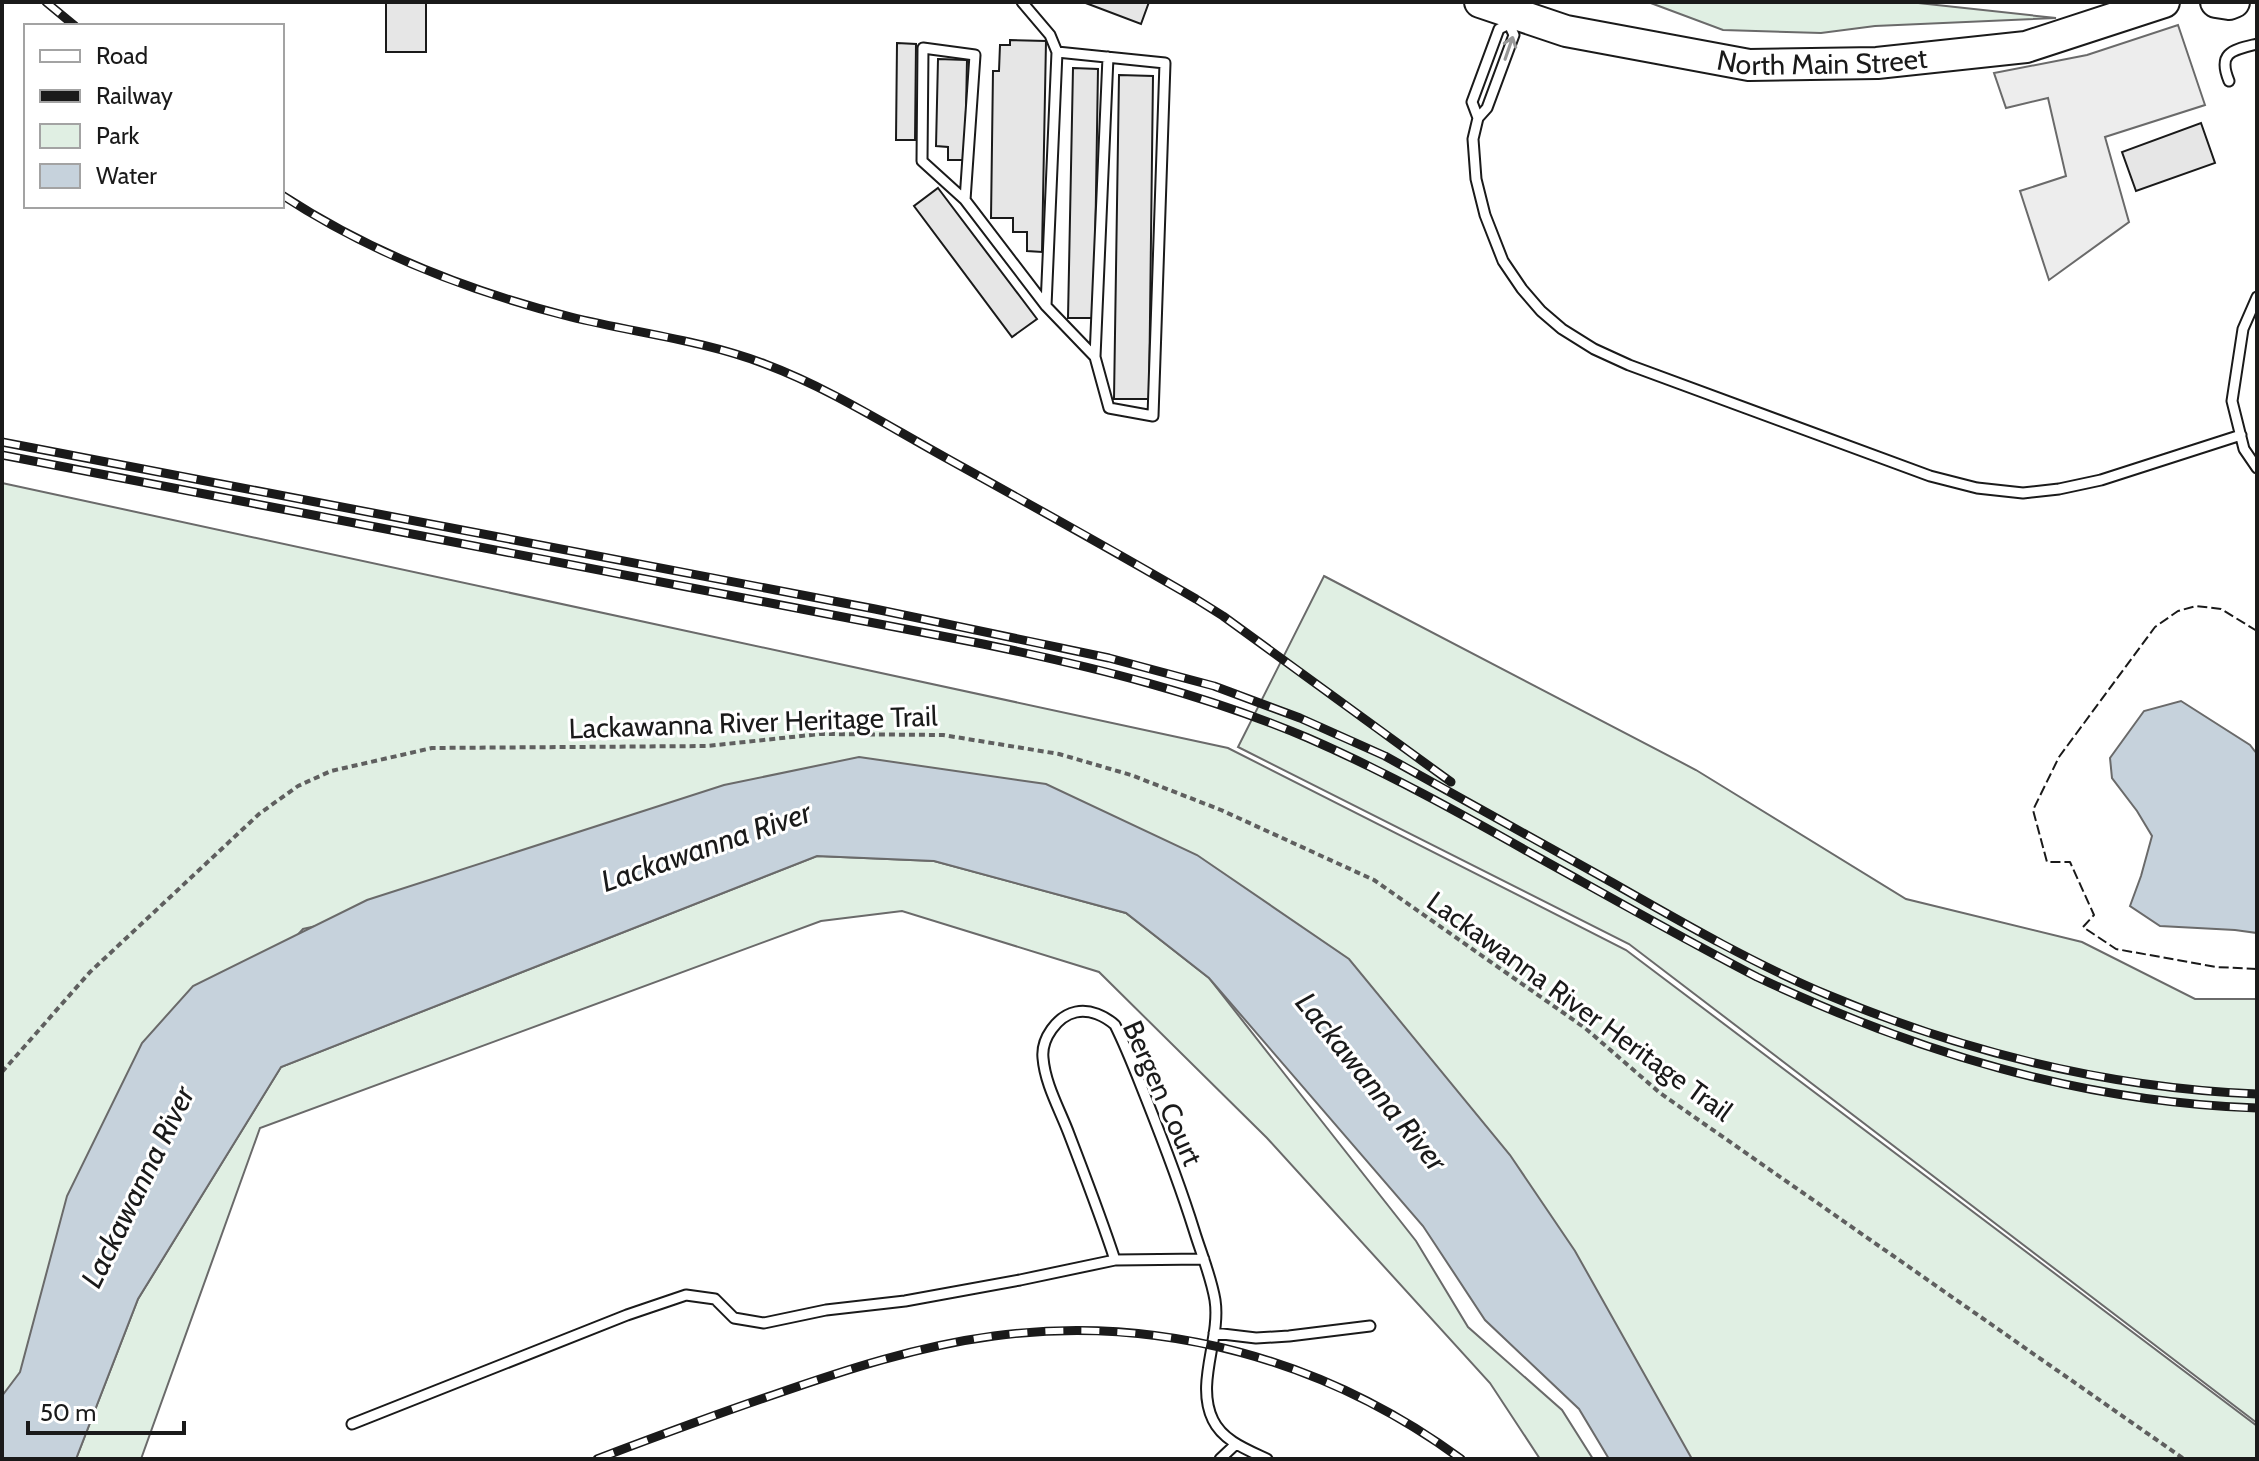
<svg xmlns="http://www.w3.org/2000/svg" width="2259" height="1461" font-family="Cabin,sans-serif">
  <style>
    .green { fill: #e0efe3; stroke: #6a6a6a; stroke-width: 2 }
    .parking { fill: #ededed; stroke: #6a6a6a; stroke-width: 2 }
    .water { fill: #c6d2dc; stroke: #6a6a6a; stroke-width: 2 }
    .building { fill: #e6e6e6; stroke: #1a1a1a; stroke-width: 2 }
    .lines { fill: none; stroke-linecap: round; stroke-linejoin: round }
    .lane-casing { stroke: #1a1a1a; stroke-width: 13 }
    .primary-casing { stroke: #1a1a1a; stroke-width: 34 }
    .path { stroke: #5f5f5f; stroke-width: 4; stroke-dasharray: 6 4; stroke-linecap: butt }
    .lane { stroke: #fff; stroke-width: 9 }
    .primary { stroke: #fff; stroke-width: 30 }
    .rail-casing { stroke: #1a1a1a; stroke-width: 9 }
    .rail { stroke: #fff; stroke-width: 6; stroke-dasharray: 18; stroke-linecap: butt }
    .fence { stroke: #1a1a1a; stroke-width: 2; stroke-dasharray: 10 4; stroke-linecap: butt }
    .oneway { stroke: #989898 }
    .labels { text-anchor: middle; stroke-width: 6; stroke-linejoin: round; paint-order: stroke }
    .street-label { font-size: 28px; fill: #1a1a1a; stroke: #fff }
    .water-label { font-size: 30px; font-style: italic; fill: #1a1a1a; stroke: #fff }
  </style>
  <rect width="100%" height="100%" fill="#fff"/>
  <path class="green" d="M1648 2H1909L2056 18 1875 26 1821 33 1723 30Z
    M2 483 1228 748 1626 950 2257 1426V1459H1691L1403 1041 983 831 548 875 303 929 164 1083 2 1434Z
    M1324 576 1696 770 1906 899 2082 942 2195 999H2257V1423L1629 944 1238 747Z
    M817 856 934 861 1126 913 1209 978 1416 1241 1468 1327 1562 1410 1593 1459H1540L1490 1383 1267 1138 1099 972 902 911 821 921 260 1128 141 1459H76L138 1299 281 1067Z"/>
  <path class="parking" d="M2178 25 2205 105 2105 137 2129 222 2049 280 2020 191 2066 176 2048 98 2006 108 1994 73 2087 55Z"/>
  <path class="water" d="M2181 701 2250 745 2257 754V933L2235 930 2160 926 2130 906 2141 876 2152 836 2137 811 2112 778 2110 758 2144 711Z
    M859 757 1046 784 1197 855 1349 959 1510 1155 1575 1251 1692 1459H1609L1579 1409 1485 1320 1423 1226 1209 978 1126 913 934 861 817 856 281 1067 138 1299 76 1459H2V1396L20 1372 67 1196 142 1043 193 986 367 900 724 785Z"/>
  <path class="building" d="M386 2H426V52H386Z
    M1083 2H1149L1141 24Z
    M1010 40 1046 41 1042 252 1027 251V232H1013V218H991L993 71H999L1000 45H1010Z
    M897 43 916 44 915 140H896Z
    M938 59 967 60 965 160H948V147L936 146Z
    M1073 68 1098 69 1094 318H1068Z
    M1119 75 1153 76 1149 399H1114Z
    M2201 123 2215 163 2136 191 2122 152Z
    M938 188 1037 319 1012 337 914 206Z"/>
  <g class="lines">
    <g class="lane-casing">
      <path id="lane" d="M1022 2 1050 35 1057 52 1046 306
        M1057 52 1165 63 1153 416 1109 408 1095 357
        M2229 81C2217 52 2233 50 2257 44
        M1478 118 1487 108 1514 35 1509 24 1499 29 1472 102 1478 118 1473 139 1476 179 1485 215 1503 261 1522 289 1541 311 1562 329 1594 349 1629 365 1930 476 1977 488 2023 493 2059 489 2101 480 2241 435
        M965 200 922 161 923 48 975 55 965 200 1046 306 1095 357 1108 57
        M2257 297 2243 329 2232 401 2244 449 2257 468
        M1115 1260C1101 1217 1085 1176 1069 1134 1060 1110 1045 1084 1043 1058 1041 1039 1057 1016 1076 1012 1090 1009 1105 1016 1115 1025 1127 1049 1136 1073 1146 1098 1163 1141 1180 1185 1194 1230 1201 1253 1211 1276 1215 1300 1221 1339 1195 1383 1213 1420 1223 1441 1248 1450 1267 1459
        M1214 1333 1256 1338 1289 1336 1370 1326
        M352 1424 627 1315 686 1295 715 1299 734 1318 764 1323 826 1310 905 1301 1020 1280 1115 1260 1204 1259
        M1220 1459 1236 1444"/>
    </g>
    <g class="primary-casing">
      <g id="primary">
        <path id="s1" d="M1480 2 1566 31 1749 65 1877 63 2026 47 2164 2"/>
        <path d="M2216 2 2229 4 2234 2"/>
      </g>
    </g>
    <path class="path" d="M2 1072 90 972 259 814 298 786 331 771 432 748 707 746 820 734 943 735 1059 754 1131 775 1221 810 1374 880 1585 1028 1660 1093 2184 1459"/>
    <use href="#lane" class="lane"/>
    <use href="#primary" class="primary"/>
    <g class="rail-casing">
      <path id="rail" d="M46 2 75 26
        M282 195C371 253 468 291 571 317 636 333 702 340 765 364 829 388 888 426 948 459 1031 505 1114 551 1196 599L1223 616 1451 782
        M2 442 875 609 1109 658 1214 686 1300 718 1385 756C1461 798 1537 841 1613 883 1683 923 1754 964 1828 995 1964 1052 2110 1088 2257 1094
        M2 455 983 644C1094 667 1204 694 1308 738 1386 772 1460 813 1534 855 1608 896 1682 938 1757 977 1916 1052 2080 1102 2257 1108
        M597 1459C655 1437 714 1415 773 1395 845 1370 918 1346 994 1336 1161 1314 1326 1360 1461 1459"/>
    </g>
    <use href="#rail" class="rail"/>
    <path class="fence" d="M2257 631 2221 609 2196 606 2178 611 2155 627 2059 757 2033 810 2047 862H2070L2094 915 2083 927 2116 949 2216 967 2257 969"/>
  </g>
  <defs><path id="oneway-shaft" d="M-6 0H5M1.5-3L5.5 0L1.5 3" fill="none" stroke-width="1.6" stroke-linecap="round" stroke-linejoin="round" transform="scale(2)"/></defs>
  <use class="oneway" href="#oneway-shaft" transform="translate(1509 48) rotate(-71)"/>
  <g class="labels">
    <g class="street-label">
      <text dy="10" stroke="none"><textPath href="#s1" startOffset="350">North Main Street</textPath></text>
      <text transform="translate(753 722) rotate(-2)" y="10">Lackawanna River Heritage Trail</text>
      <text transform="translate(1580 1006) rotate(36)" y="10">Lackawanna River Heritage Trail</text>
      <text transform="translate(1163 1093) rotate(66)" y="10">Bergen Court</text>
    </g>
    <g class="water-label">
      <text transform="translate(706 847) rotate(-19)" y="10">Lackawanna River</text>
      <text transform="translate(1371 1082) rotate(51)" y="10">Lackawanna River</text>
      <text transform="translate(138 1187) rotate(-64)" y="10">Lackawanna River</text>
    </g>
  </g>
  <rect width="2259" height="1461" fill="none" stroke="#1a1a1a" stroke-width="8"/>
  <rect x="24" y="24" width="260" height="184" fill="#ffffff" stroke="#a3a3a3" stroke-width="2"/>
  <rect x="40" y="50" width="40" height="12" fill="#ffffff" stroke="#a3a3a3" stroke-width="2"/>
  <text x="96" y="64" font-size="24" fill="#1a1a1a">Road</text>
  <rect x="40" y="90" width="40" height="12" fill="#1a1a1a" stroke="#a3a3a3" stroke-width="2"/>
  <text x="96" y="104" font-size="24" fill="#1a1a1a">Railway</text>
  <rect x="40" y="124" width="40" height="24" fill="#e0efe3" stroke="#a3a3a3" stroke-width="2"/>
  <text x="96" y="144" font-size="24" fill="#1a1a1a">Park</text>
  <rect x="40" y="164" width="40" height="24" fill="#c6d2dc" stroke="#a3a3a3" stroke-width="2"/>
  <text x="96" y="184" font-size="24" fill="#1a1a1a">Water</text>
  <path d="M28 1421v12h156v-12" fill="none" stroke="#1a1a1a" stroke-width="4"/>
  <text x="40" y="1421" font-size="24" fill="#1a1a1a" stroke="#ffffff" stroke-width="6" paint-order="stroke">50 m</text>
</svg>
